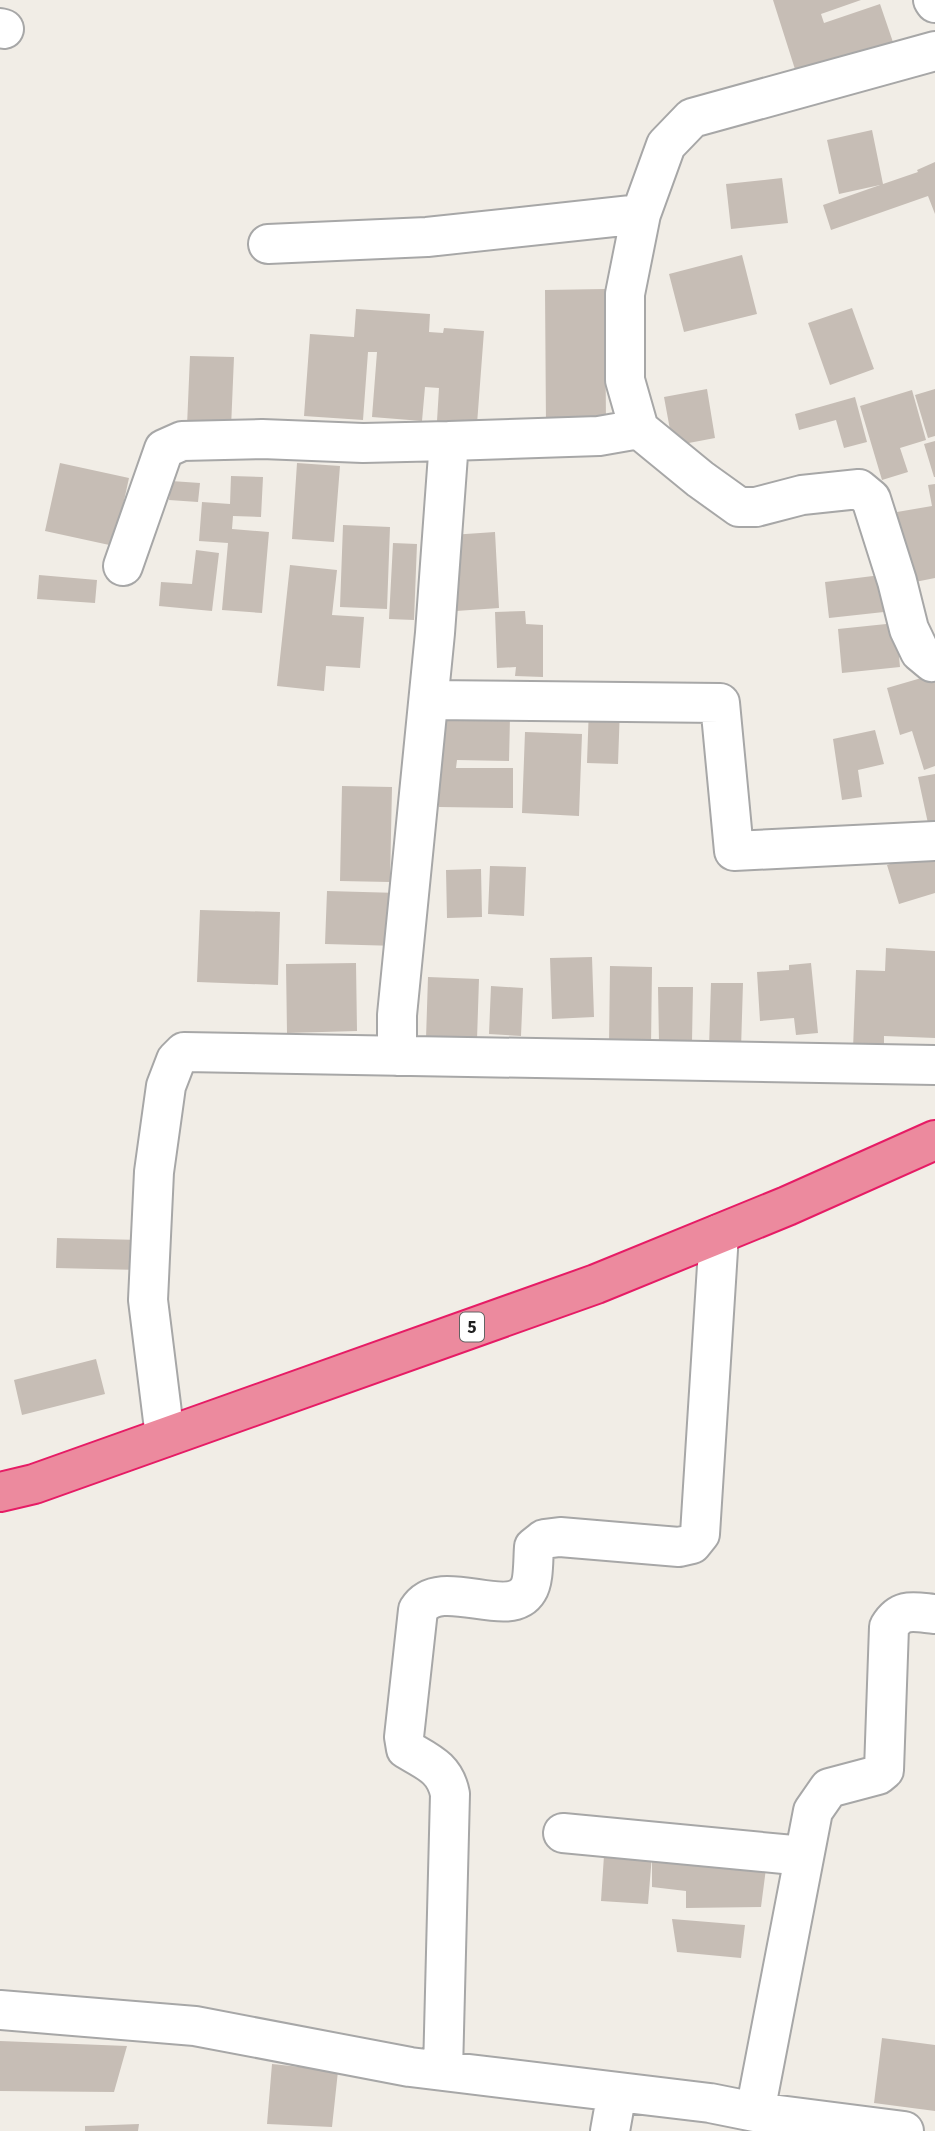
<svg xmlns="http://www.w3.org/2000/svg" width="935" height="2131" font-family="'Source Sans 3',sans-serif">
  <style>
    .building { fill: #c6bdb5 }
    .lines { fill: none; stroke-linecap: round; stroke-linejoin: round }
    .minor-casing { stroke: #a7a7a7; stroke-width: 42 }
    .highway-casing { stroke: #e61c65; stroke-width: 42 }
    .minor { stroke: #fff; stroke-width: 38 }
    .highway { stroke: #ec8a9e; stroke-width: 38 }
    .labels { text-anchor: middle; stroke-width: 5; stroke-linejoin: round; paint-order: stroke }
    .shield { fill: #fff; stroke: #636363; stroke-width: 2 }
    .shield-label { font-size: 18px; font-weight: bold; fill: #202020 }
  </style>
  <rect width="100%" height="100%" fill="#f1ede6"/>
  <path class="building" d="M773 0H861L821 14 824 23 880 4 895 48 800 85Z
    M872 130 883 184 918 172 917 170 935 162V214L928 196 831 230 823 205 880 185 839 194 827 140Z
    M782 178 788 223 731 229 726 184Z
    M742 255 757 314 684 332 669 274Z
    M605 289 606 426H546L545 290Z
    M852 308 874 369 830 385 808 323Z
    M356 309 430 314 429 332 443 333 444 328 484 331 477 424 437 421 439 388 425 387 422 421 372 417 377 352H368L363 420 304 416 310 334 354 337Z
    M190 356 234 357 231 428 187 426Z
    M707 389 715 438 673 446 664 397Z
    M935 389V436L928 438 915 395Z
    M912 390 926 440 900 448 908 472 882 480 860 406Z
    M855 397 867 442 844 448 836 420 799 430 795 414Z
    M935 441V477H934L924 444Z
    M60 463 129 478 114 546 45 531Z
    M297 463 340 466 334 542 292 539Z
    M231 476 263 477 261 517 233 516 232 529 269 532 262 613 222 610 228 543 199 541 202 502 230 504Z
    M171 481 200 483 198 502 169 500Z
    M935 484V578L910 583 897 512 932 506 928 485Z
    M343 525 390 527 387 609 340 607Z
    M495 532 499 608 456 611 451 535Z
    M393 543 417 544 414 620 389 619Z
    M196 550 219 553 212 611 159 606 161 582 192 584Z
    M290 565 337 570 332 615 364 617 360 668 326 666 324 691 277 686Z
    M889 574 893 611 829 618 825 582Z
    M39 575 97 580 95 603 37 599Z
    M525 611 526 624 543 625V677L515 676 516 667 497 668 495 612Z
    M896 623 900 667 842 673 838 629Z
    M935 674V766L924 770 912 731 900 735 887 688Z
    M589 706 620 707 618 764 587 763Z
    M445 716 510 717 509 761 457 760 456 768H513V808L439 807V767H441L442 741H444Z
    M875 730 884 764 858 770 862 797 842 800 833 739Z
    M525 732 582 734 579 816 522 813Z
    M935 774V826L929 828 918 777Z
    M342 786 392 787 390 882 340 881Z
    M935 850V893L899 904 887 865Z
    M490 866 526 867 524 916 488 914Z
    M481 869 482 917 447 918 446 870Z
    M327 891 399 893 398 946 325 944Z
    M200 910 280 912 278 985 197 982Z
    M886 948 935 951V1038L884 1036V1050L853 1049 856 970 885 971Z
    M592 957 594 1017 552 1019 550 958Z
    M356 963 357 1031 287 1033 286 964Z
    M811 963 818 1033 796 1035 794 1018 760 1021 757 972 789 970V965Z
    M610 966 652 967 651 1047 609 1046Z
    M428 977 479 979 477 1040 426 1039Z
    M711 983H743L741 1049 709 1048Z
    M491 986 523 988 521 1036 489 1034Z
    M658 987H693L692 1042H659Z
    M57 1238 141 1240 140 1270 56 1268Z
    M96 1359 105 1394 22 1415 14 1380Z
    M605 1840 768 1853 761 1907 686 1908V1891L652 1887V1855L648 1904 601 1901Z
    M672 1919 745 1925 741 1958 677 1952Z
    M882 2038 935 2045V2111L874 2103Z
    M0 2041 127 2046 114 2092 0 2091Z
    M272 2064 338 2071 332 2127 267 2124Z
    M139 2124 138 2131H85V2126Z"/>
  <g class="lines">
    <g class="minor-casing">
      <path id="minor" d="M933 0 935 3
        M0 28 4 29
        M268 244 427 237 641 214
        M639 429 700 479 739 507H756L802 495 859 489 871 499 897 581 909 629 920 652 932 662 935 661
        M449 441 599 436 639 429 625 380V294L641 214 666 145 692 118 935 51
        M123 566 164 449 182 441 262 439 363 443 449 441 435 633 397 1015V1056
        M429 700 720 703 734 851 935 841
        M165 1437 148 1300 154 1172 166 1086 176 1060 184 1052 935 1065
        M563 1833 804 1856
        M0 2010 195 2026 410 2067 710 2103 755 2112 904 2131
        M443 2071 450 1794C445 1768 428 1762 406 1749L404 1737 418 1610C440 1574 509 1622 528 1590 534 1581 533 1559 534 1547L544 1539 560 1537 679 1547 692 1544 700 1534 719 1234
        M755 2112 813 1811 829 1788 878 1775 884 1770 889 1627C901 1607 914 1612 935 1614
        M610 2131 617 2092"/>
    </g>
    <g class="highway-casing">
      <path id="highway" d="M0 1492 34 1484 596 1284 787 1206 935 1140"/>
    </g>
    <use href="#minor" class="minor"/>
    <use href="#highway" class="highway"/>
  </g>
  <g class="labels">
    <rect class="shield" x="460" y="1312.5" width="24" height="29" rx="5"/>
    <g class="shield-label">
      <text x="472" y="1333">5</text>
    </g>
  </g>
</svg>
